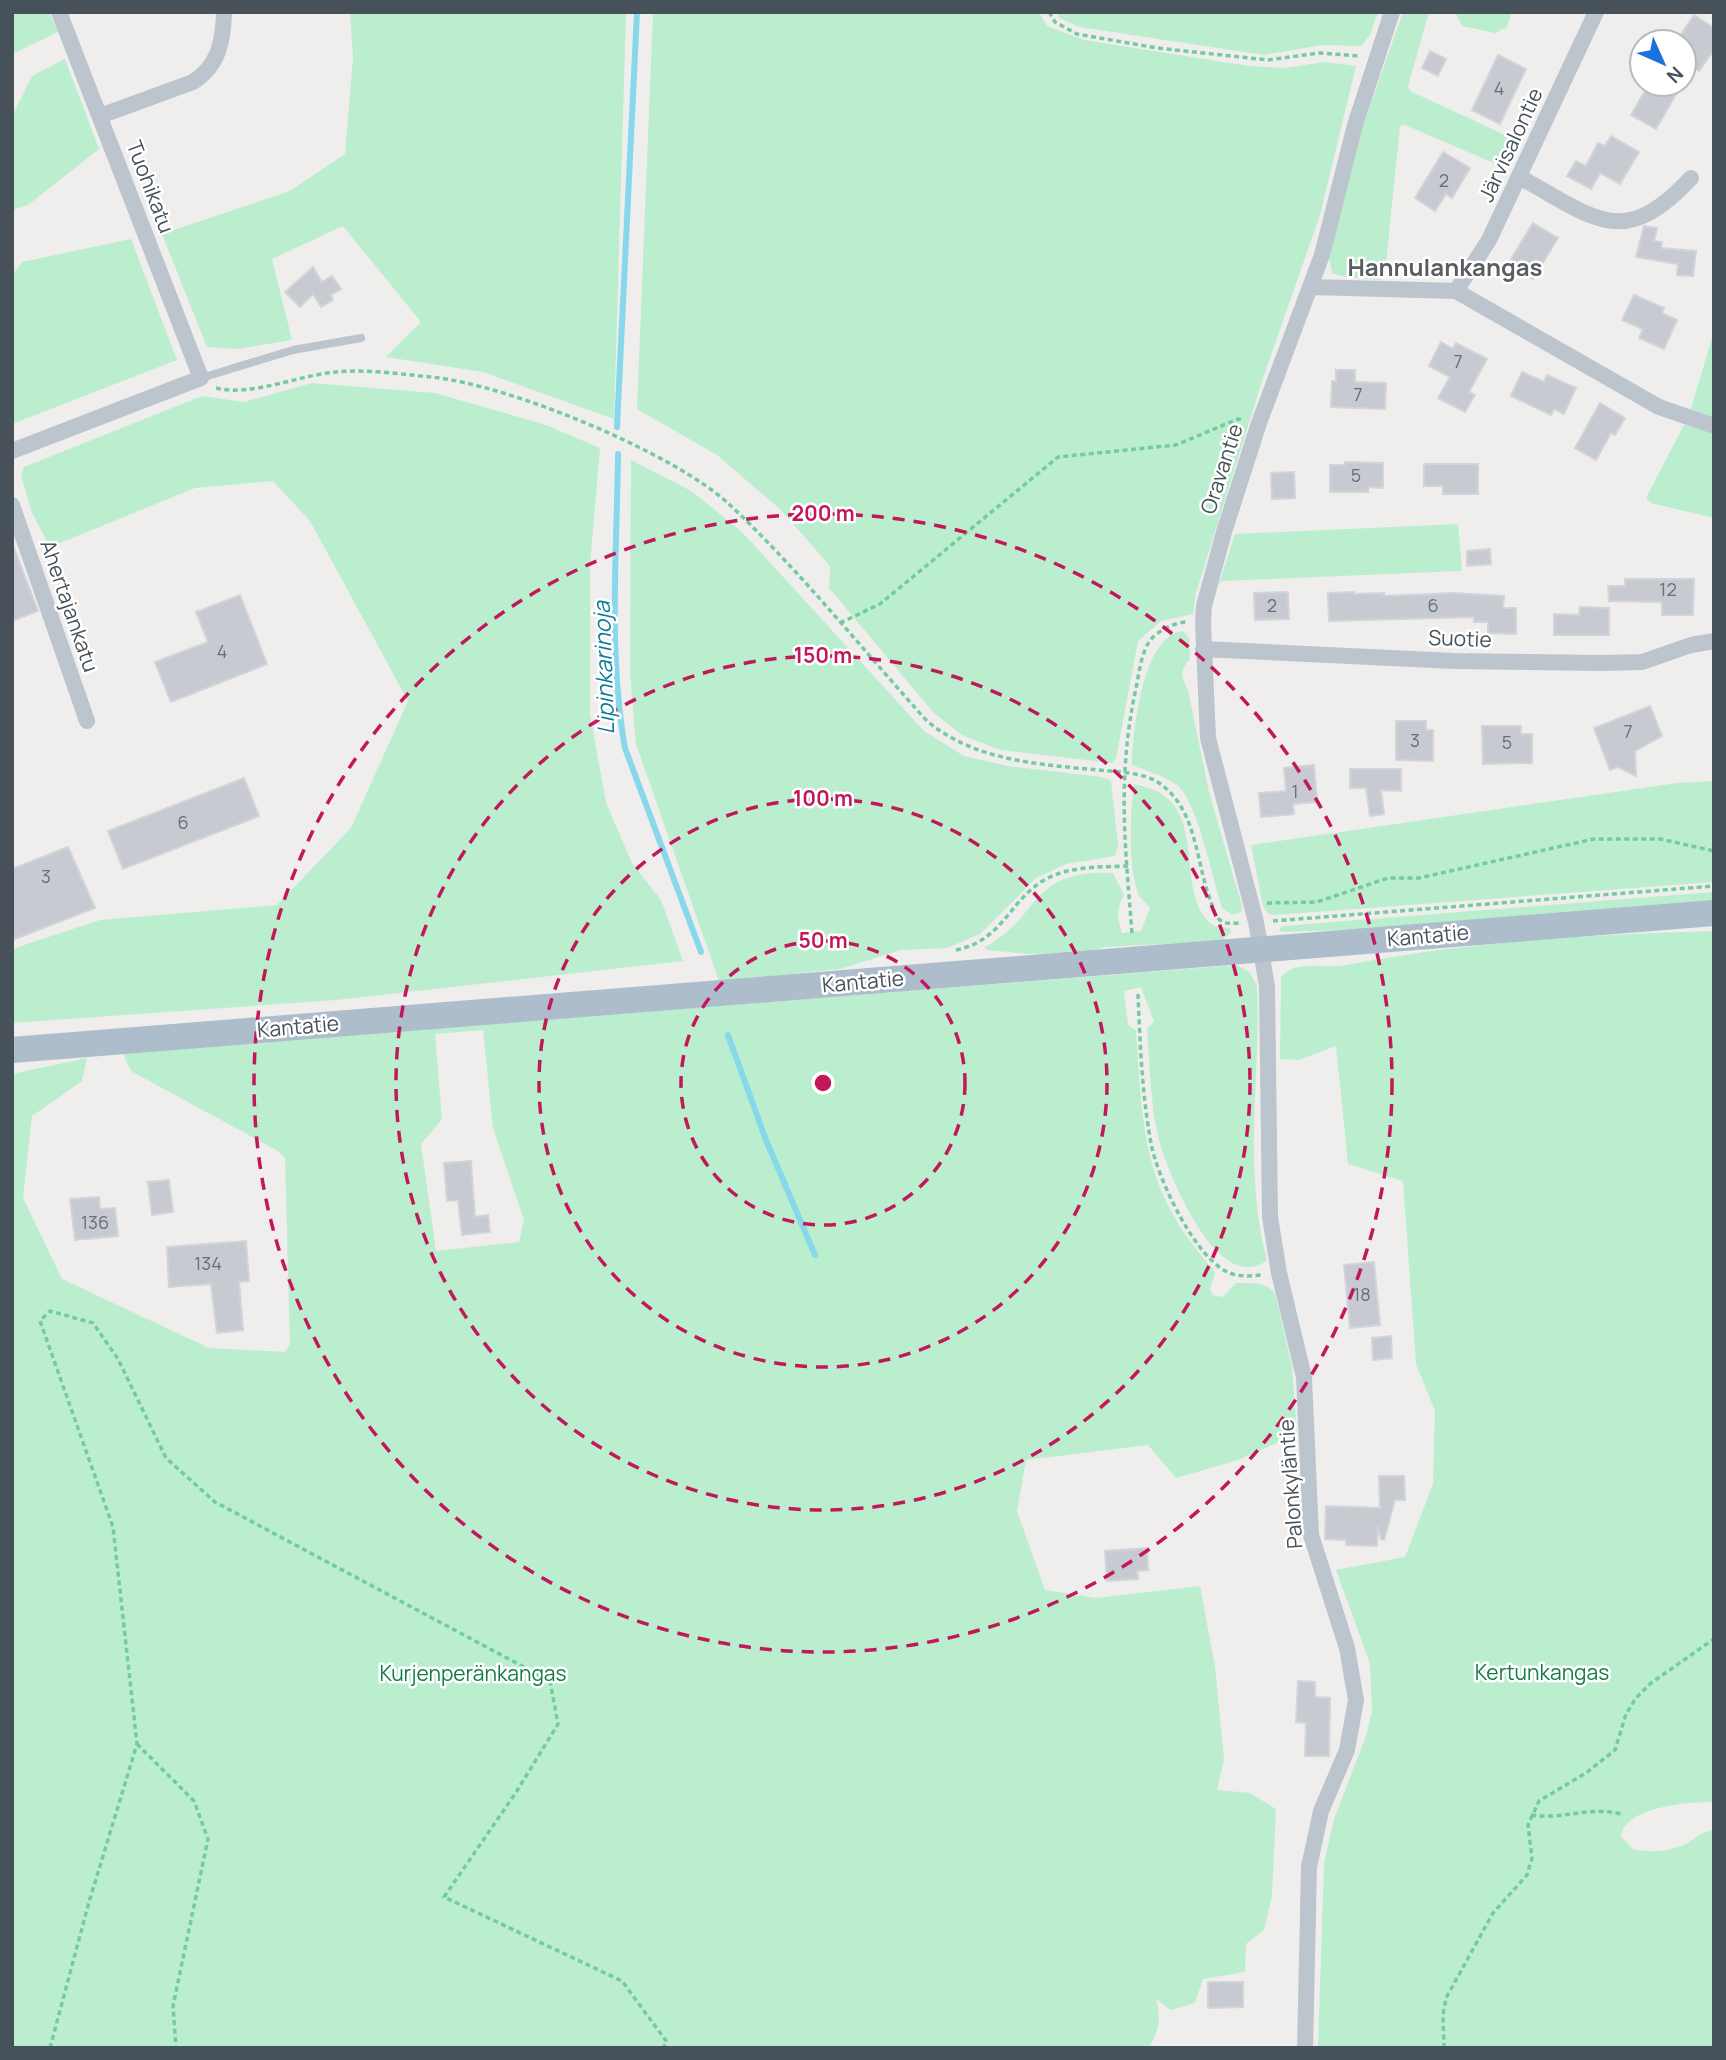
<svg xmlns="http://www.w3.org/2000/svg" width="1726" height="2060" font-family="Manrope,sans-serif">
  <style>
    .green { fill: #bbeece; fill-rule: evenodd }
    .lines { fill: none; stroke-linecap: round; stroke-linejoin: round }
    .stream { stroke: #88d8eb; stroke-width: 6 }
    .building { fill: #c7cad0; stroke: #d1d4d9; stroke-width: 2 }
    .path { stroke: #73cc9f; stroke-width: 3.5; stroke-dasharray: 5 3.5; stroke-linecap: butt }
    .service { stroke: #bcc5cd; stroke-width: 8 }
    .minor { stroke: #bcc5cd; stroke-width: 16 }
    .primary { stroke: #adbdcc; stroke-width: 26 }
    .ring { fill: none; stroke: #c2185b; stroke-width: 3.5; stroke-dasharray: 12 9 }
    .labels { text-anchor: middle; stroke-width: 5; stroke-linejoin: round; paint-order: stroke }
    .number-label { font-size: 18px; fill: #666f78 }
    .street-label { font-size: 21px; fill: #46515a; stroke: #fff }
    .park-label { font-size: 21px; fill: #177b47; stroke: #fff }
    .water-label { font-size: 23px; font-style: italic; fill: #0d7c97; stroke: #fff }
    .quarter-label { font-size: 24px; font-weight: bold; fill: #5a5e62; stroke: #fff }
    .centre { fill: #c2185b; stroke: #fff; stroke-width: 3.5 }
    .ring-label { font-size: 21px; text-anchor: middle; font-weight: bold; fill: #c2185b; stroke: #fff; stroke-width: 5; stroke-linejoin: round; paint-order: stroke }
  </style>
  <rect width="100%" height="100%" fill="#f0eded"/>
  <path class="green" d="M12 12H49L58 32 12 54Z
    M350 12H626L614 419 483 372 386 357 421 322 343 226 272 259 292 340 237 349 207 347 162 234 290 191 345 154 353 57Z
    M653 12H1039L1047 26 1084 40 1249 66 1284 68 1325 62 1356 66 1320 215 1262 381 1196 593 1193 614 1161 621 1138 641 1116 758 1112 763 1000 750 962 735 934 713 829 588 830 566 781 510 717 455 637 409Z
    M1057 12H1378L1370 35 1361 46 1322 45 1264 55 1079 27 1059 18Z
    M1403 12H1429L1408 86 1410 91 1516 140 1518 144 1508 165 1503 167 1405 125 1400 126 1385 273 1380 280 1345 277 1332 273 1329 256 1363 126Z
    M1455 12H1512L1507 27 1495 33 1462 26Z
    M65 59 99 149 28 205 12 210V117L32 76Z
    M131 239 177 360 12 424V275L22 262Z
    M1714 331V420L1690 412Z
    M312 383 435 393 546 425 600 448 590 565V714L606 803 632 863 661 900 683 961 336 1000 12 1023V951L18 947 100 920 277 905 351 828 408 701 310 521 273 481 195 488 50 547 32 513 21 475 24 467 202 396 244 402Z
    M1684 425 1714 432V518L1651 503 1646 498Z
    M631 460 693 492 742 532 924 731 964 756 1008 766 1102 777 1111 781 1118 845 1115 856 1066 864 1036 878 980 934 947 948 901 950 840 969 719 981 636 744 630 673Z
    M1458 524 1462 570 1459 571 1223 581 1219 584 1235 534Z
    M1183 631 1189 638 1190 659C1179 671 1181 676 1188 690L1209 792 1242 906 1241 912 1233 915 1222 908C1213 880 1197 800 1177 785 1163 775 1148 772 1132 765 1133 732 1142 635 1183 631Z
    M1714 781V882L1275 915 1268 914 1263 906 1251 845 1677 783Z
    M1134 784C1148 787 1162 791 1172 803 1199 835 1180 892 1209 922 1214 928 1223 927 1230 928L1231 933 1221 941 1105 947 1086 953 1030 954 987 950 985 947C1044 915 1027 870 1113 873L1124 895C1116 909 1117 918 1122 933L1141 931 1150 908C1147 903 1141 899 1139 895 1128 872 1130 809 1134 784Z
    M1714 892V903L1367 929 1282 932 1279 929 1283 926Z
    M1714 931V1802C1690 1802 1624 1806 1621 1837L1633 1849C1650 1853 1673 1852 1689 1842 1698 1836 1702 1832 1714 1830V2048H1318L1324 1864 1334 1819 1366 1736 1372 1711 1370 1664 1336 1570 1405 1557 1433 1484 1435 1411 1416 1364 1403 1181 1348 1164 1336 1046 1299 1060 1280 1059 1281 978C1293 959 1327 969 1346 965 1467 942 1591 934 1714 931Z
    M1237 965 1249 972 1257 985C1261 1074 1243 1168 1266 1256V1261C1217 1296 1168 1173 1159 1140 1150 1104 1150 1065 1147 1028L1154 1022 1141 987 1124 991 1128 1025 1136 1030C1143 1131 1142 1190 1213 1269L1215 1274 1210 1289 1213 1295 1223 1297 1236 1283C1251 1283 1264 1281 1275 1293L1292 1366 1297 1434 1238 1460 1176 1478 1148 1445 1026 1460 1017 1511 1045 1590 1096 1598 1200 1586 1215 1667 1224 1759 1217 1790 1250 1793 1276 1809 1272 1896 1264 1930 1246 1944 1245 1972 1203 1979 1195 2003 1171 2010 1156 1999C1161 2018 1160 2031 1148 2048H12V1074L87 1058 82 1081 32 1116 23 1198 62 1279 209 1348 285 1352 290 1344 285 1158 278 1151 131 1071 123 1053ZM483 1030 493 1128 524 1220 519 1242 436 1251 421 1144 442 1119 435 1034Z"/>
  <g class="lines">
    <path class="stream" d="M617 427 637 12
      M618 454C617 550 608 652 625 748L701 952
      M728 1035 766 1140 815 1255"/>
  </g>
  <path class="building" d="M1694 15 1714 28V50L1699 71 1684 61V42L1678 39Z
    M1430 51 1446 59 1438 76 1422 68Z
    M1498 55 1526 69 1500 124 1472 110Z
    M1649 84H1682L1656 129 1631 115Z
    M1611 136 1639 152 1620 184 1600 173 1591 189 1567 176 1576 161 1586 166 1598 143 1605 146Z
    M1443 152 1470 168 1452 198 1446 194 1435 211 1415 198Z
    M1533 223 1558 238 1533 279 1508 264Z
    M1644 226 1657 228 1654 241 1662 242 1661 248 1696 251 1693 276 1677 275 1678 264 1636 257Z
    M313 267 322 282 332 276 341 289 331 295 333 300 321 307 313 294 300 307 285 292Z
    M1634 295 1664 308 1662 313 1677 320 1664 349 1639 338 1643 329 1622 320Z
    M1441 342 1453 349 1456 343 1487 359 1469 392 1475 395 1465 412 1438 398 1450 377 1429 366Z
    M1336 370H1355V382L1386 383 1385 409 1331 407 1332 381H1336Z
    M1522 372 1544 382 1547 375 1576 388 1564 414 1554 409 1551 415 1511 396Z
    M1600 403 1625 418 1615 435 1611 433 1596 460 1575 448Z
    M1345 462 1383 463V488L1368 487V492H1330V465H1345Z
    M1424 464H1478V494H1443V486H1424Z
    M1294 472 1295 498 1272 499 1271 473Z
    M12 543 38 611 12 621Z
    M1490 549 1491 564 1467 566V551Z
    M1625 579H1694L1693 615H1662V602L1609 601 1608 586H1625Z
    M1288 592 1289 619 1255 620 1254 593Z
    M1354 592V594L1384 593V596L1454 593 1504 596 1503 608H1516V634L1488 633V622H1474V617L1329 621 1328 593Z
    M240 595 267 664 171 702 155 662 208 642 196 612Z
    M1580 607 1609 608V635H1554V614L1579 615Z
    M1650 706 1662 736 1635 751 1636 776 1618 767 1610 770 1594 728Z
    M1396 721H1426V730H1433V761L1396 760Z
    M1482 726H1521V734H1532V763L1483 764Z
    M1314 765 1317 802 1293 804 1294 814 1261 817 1259 793 1286 791 1284 768Z
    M1350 769H1401V791L1381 790 1384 814 1370 816 1366 788H1350Z
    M244 778 259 816 123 869 108 831Z
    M68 847 95 908 12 940V869Z
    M471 1161 475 1217 488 1215 490 1232 462 1235 458 1200 447 1201 444 1163Z
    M169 1180 173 1212 152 1215 148 1182Z
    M99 1197 100 1209 115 1208 118 1236 75 1240 70 1199Z
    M246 1241 249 1281 239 1282 243 1330 217 1333 211 1284 169 1287 167 1247Z
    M1374 1262 1380 1325 1350 1328 1344 1265Z
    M1391 1336 1392 1358 1373 1360 1372 1338Z
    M1379 1476H1404L1405 1500H1395L1384 1540 1381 1539 1378 1526 1377 1546 1346 1545V1540L1325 1539 1326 1506 1380 1508Z
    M1147 1548 1148 1570 1137 1571 1138 1579 1107 1581 1105 1551Z
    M1298 1681 1315 1682V1697L1330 1698 1329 1756H1305L1306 1723 1296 1722Z
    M1208 1982H1243V2007L1208 2008Z"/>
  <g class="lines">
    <path class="path" d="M1049 12 1055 22 1077 34 1157 48 1268 60 1319 53 1359 56
      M216 388C251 397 299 375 336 372 367 369 400 374 431 377 507 384 675 453 730 505 801 572 862 649 927 721 975 761 1037 764 1098 770 1116 772 1144 772 1159 783 1198 810 1195 861 1211 902 1213 908 1214 916 1220 920 1226 925 1234 923 1241 923
      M840 623 880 604 1058 457 1176 445 1238 419 1243 420
      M1267 903 1317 902 1388 878H1419L1594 839H1660L1714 851
      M1273 921 1714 886
      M1132 933C1125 845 1117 776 1136 688 1139 674 1141 654 1149 642 1156 631 1174 623 1186 622
      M956 950C1005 940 1010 897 1048 878 1072 866 1102 867 1128 866
      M1138 994C1140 1043 1142 1095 1151 1143 1157 1177 1196 1261 1230 1273 1238 1277 1252 1276 1261 1275
      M137 1744 194 1801 208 1839 173 2006 176 2048
      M1531 1815C1566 1820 1585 1806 1622 1814
      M50 2048 89 1902 137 1744 113 1527 40 1321 50 1311 93 1323 118 1359 166 1458 215 1502 550 1681 558 1724 515 1794 444 1897 622 1981 667 2042 663 2048
      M1444 2048 1443 2015 1446 1998 1493 1913 1527 1875 1532 1858 1528 1825 1539 1801 1586 1773 1615 1750 1626 1714 1636 1698 1651 1683 1714 1639"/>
    <path class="service" d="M201 378 293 350 361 338"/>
    <path class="minor" d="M100 116 193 82C219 65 223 42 224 12
      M1519 177C1594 217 1622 252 1691 178
      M1311 287 1456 291 1489 240 1596 12
      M1456 291 1659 407 1714 426
      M12 451 201 378 59 12
      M12 505 87 721
      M1203 649 1454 661 1602 663 1642 662 1691 645 1714 641
      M1305 2048 1309 1867 1321 1811 1347 1750 1356 1700 1347 1648 1311 1535 1304 1377 1279 1273 1270 1217 1267 986 1256 922 1208 738 1203 623 1204 606 1224 532 1259 423 1322 255 1355 125 1392 12"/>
    <path class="primary" d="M12 1050 1714 913"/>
  </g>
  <g class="ring">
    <circle cx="823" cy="1083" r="142"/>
    <circle cx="823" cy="1083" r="284"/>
    <circle cx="823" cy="1083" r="427"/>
    <circle cx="823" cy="1083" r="569"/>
  </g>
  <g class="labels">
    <g class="number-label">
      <text x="1499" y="95">4</text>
      <text x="1444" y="187">2</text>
      <text x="1458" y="368">7</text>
      <text x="1358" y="401">7</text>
      <text x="1356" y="482">5</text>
      <text x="1668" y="596">12</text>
      <text x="1272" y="612">2</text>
      <text x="1433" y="612">6</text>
      <text x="222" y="658">4</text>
      <text x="1628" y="738">7</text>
      <text x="1415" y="747">3</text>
      <text x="1507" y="749">5</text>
      <text x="1295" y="798">1</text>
      <text x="183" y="829">6</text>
      <text x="46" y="883">3</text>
      <text x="95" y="1229">136</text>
      <text x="208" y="1270">134</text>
      <text x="1362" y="1301">18</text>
    </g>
    <g class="street-label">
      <text transform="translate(1511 145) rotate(-65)" y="7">Järvisalontie</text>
      <text transform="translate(150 187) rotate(69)" y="7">Tuohikatu</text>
      <text transform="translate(1222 469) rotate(-72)" y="7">Oravantie</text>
      <text transform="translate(69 606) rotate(71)" y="7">Ahertajankatu</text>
      <text transform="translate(1460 639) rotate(2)" y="7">Suotie</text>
      <text transform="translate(1428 936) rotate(-5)" y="7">Kantatie</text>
      <text transform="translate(863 982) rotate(-5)" y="7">Kantatie</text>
      <text transform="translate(298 1027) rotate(-5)" y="7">Kantatie</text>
      <text transform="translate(1291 1484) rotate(-94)" y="7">Palonkyläntie</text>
    </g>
    <g class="park-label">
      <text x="1542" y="1680">Kertunkangas</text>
      <text x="473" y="1681">Kurjenperänkangas</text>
    </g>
    <g class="water-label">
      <text transform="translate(604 668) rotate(-92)" y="8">Lipinkarinoja</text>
    </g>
    <g class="quarter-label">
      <text x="1445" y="276">Hannulankangas</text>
    </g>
  </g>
  <circle cx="823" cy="1083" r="10" class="centre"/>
  <g class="ring-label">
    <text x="823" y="521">200 m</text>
    <text x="823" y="663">150 m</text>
    <text x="823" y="806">100 m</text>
    <text x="823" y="948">50 m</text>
  </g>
  <rect width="1726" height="2060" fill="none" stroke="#46515a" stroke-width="28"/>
  <g transform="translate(1663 63) rotate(135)"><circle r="33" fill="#ffffff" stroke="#b5b9bd" stroke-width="2"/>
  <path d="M0-5L12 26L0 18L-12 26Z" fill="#1a72dd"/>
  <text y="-10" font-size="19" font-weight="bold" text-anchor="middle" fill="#46515a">N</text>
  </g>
</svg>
